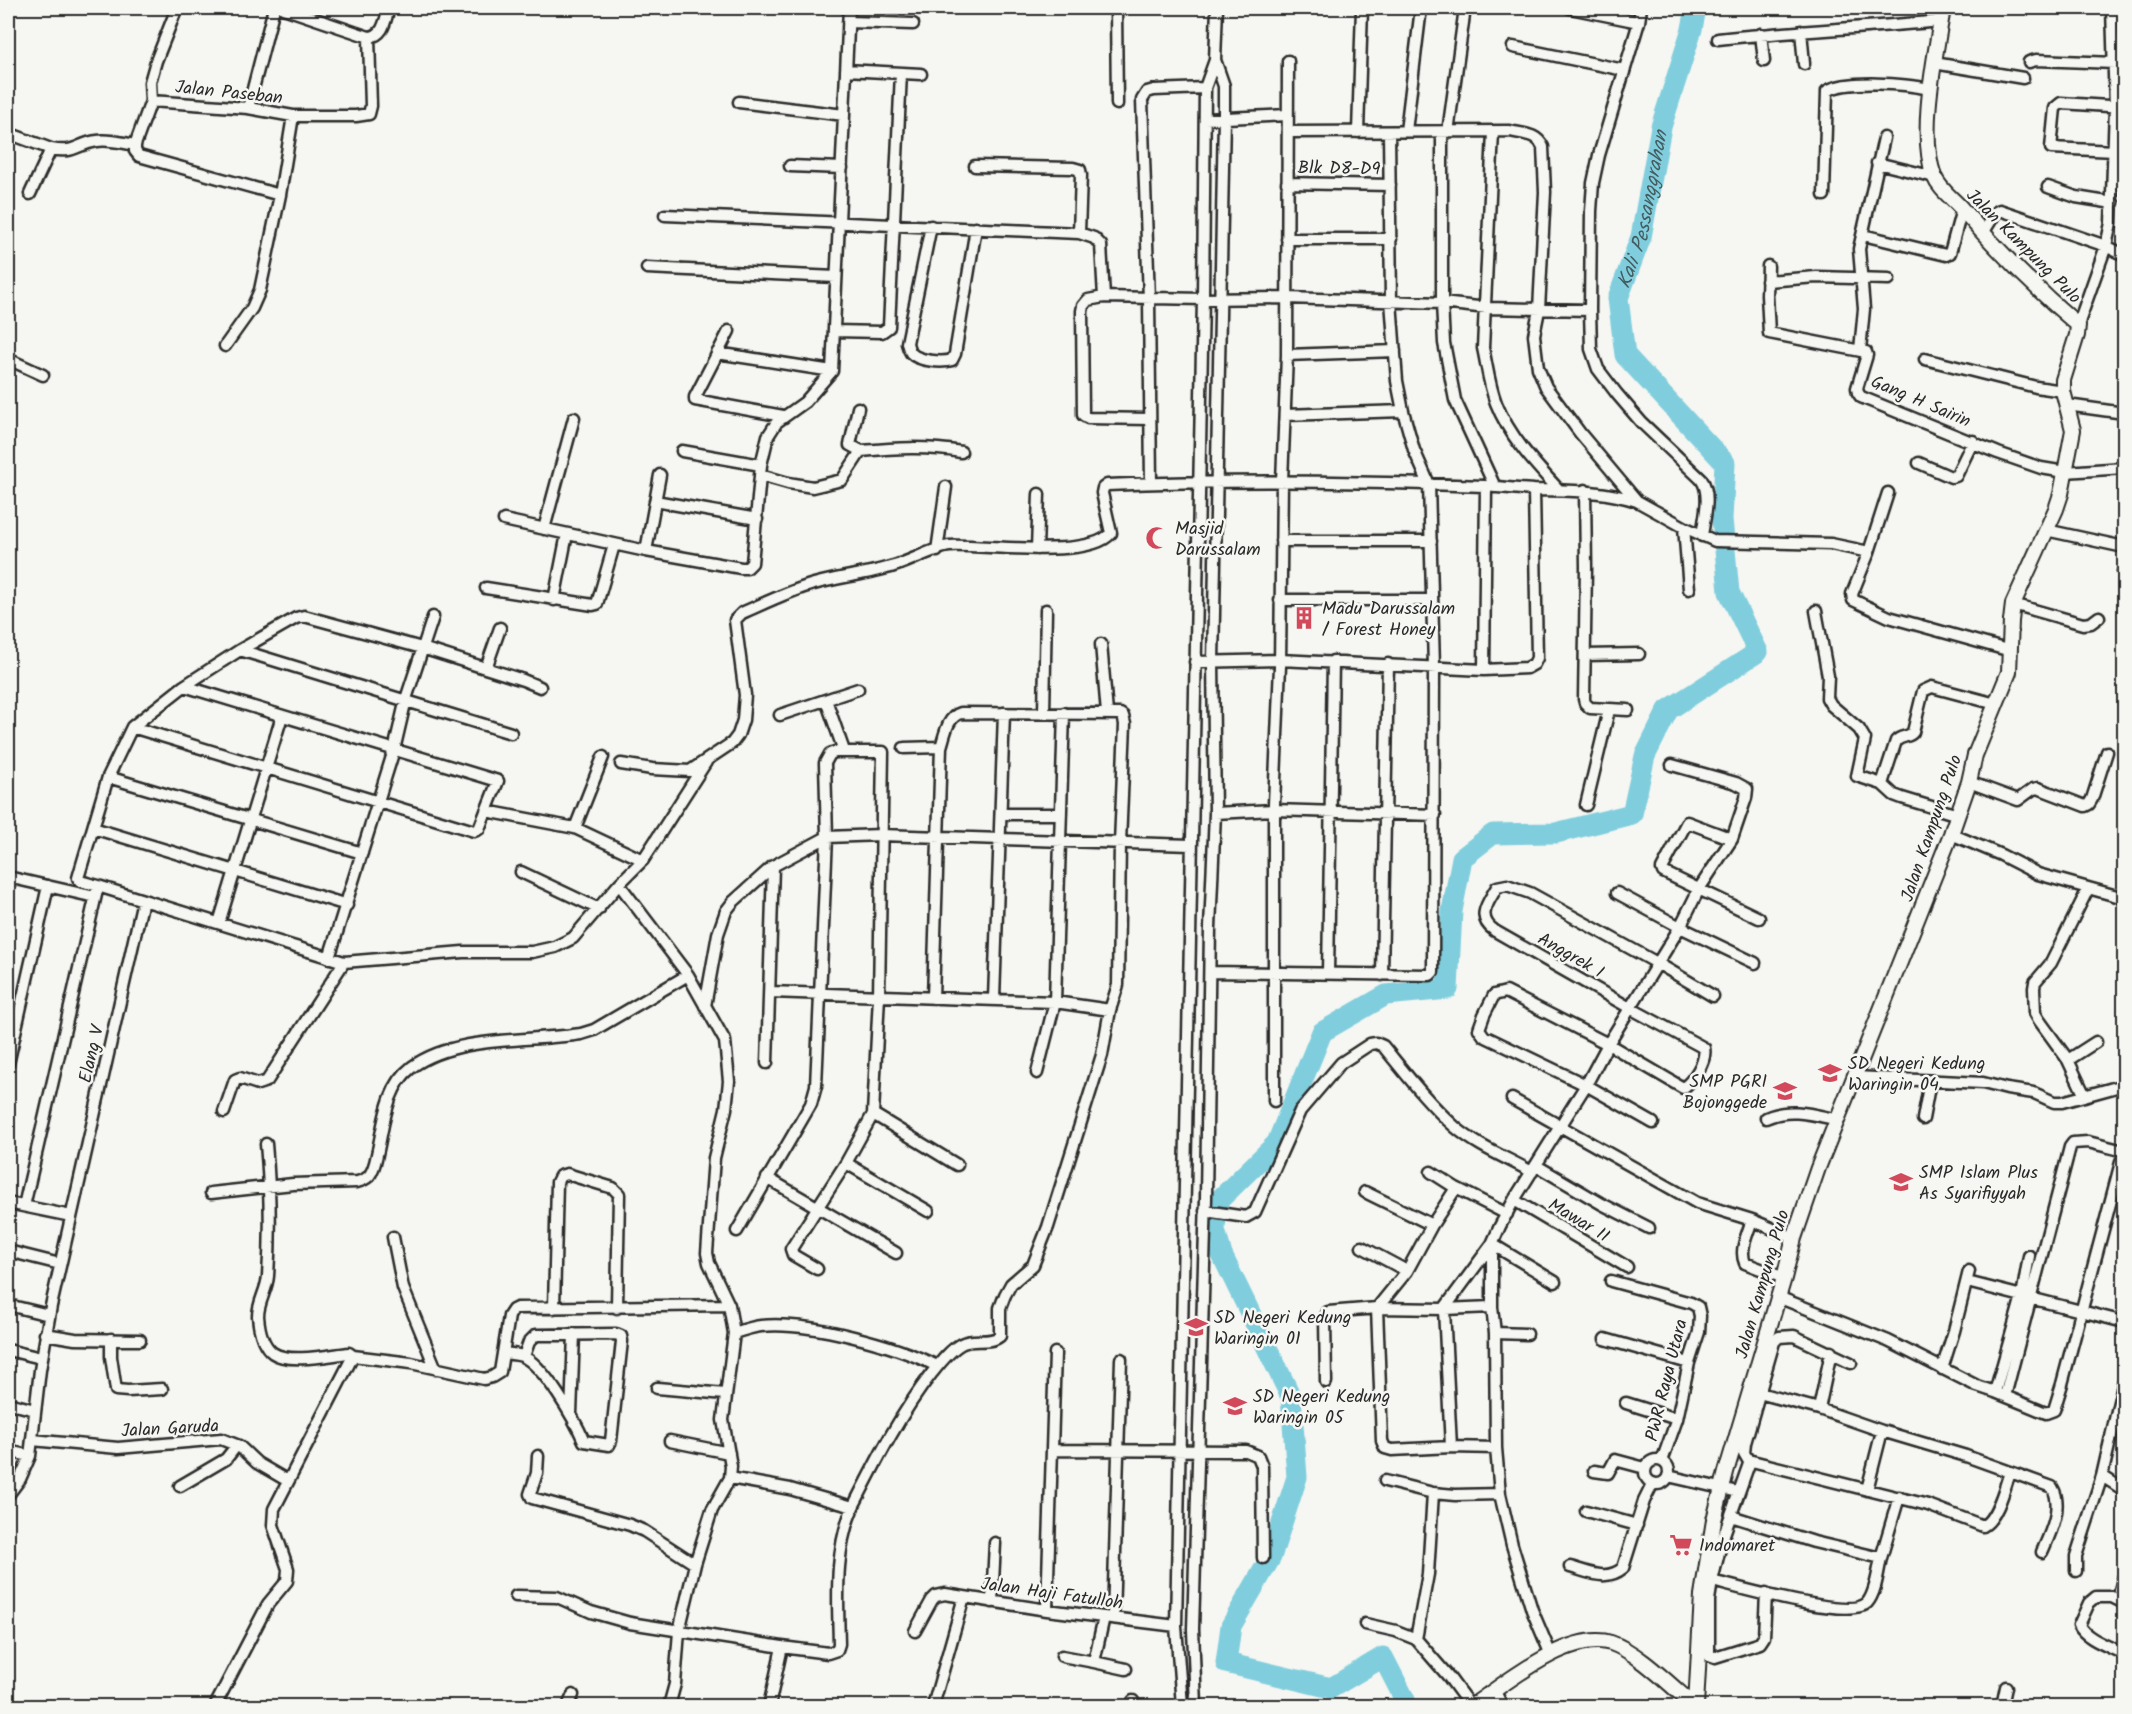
<svg xmlns="http://www.w3.org/2000/svg" width="2132" height="1714" font-family="Kalam,sans-serif">
  <style>
    .lines { fill: none; stroke-linecap: round; stroke-linejoin: round }
    .river { stroke: #80cedd; stroke-width: 21 }
    .street-casing { stroke: #2b2b2b; stroke-width: 15 }
    .secondary-casing { stroke: #2b2b2b; stroke-width: 18 }
    .street { stroke: #f6f6f2; stroke-width: 10 }
    .secondary { stroke: #f6f6f2; stroke-width: 14 }
    .labels { text-anchor: middle; stroke-width: 5; stroke-linejoin: round; paint-order: stroke }
    .street-label { font-size: 18px; fill: #2b2b2b; stroke: #f6f6f2 }
    .poi-label { font-size: 18px; fill: #2b2b2b; stroke: #f6f6f2; text-anchor: start }
    .water-label { font-size: 20px; font-style: italic; fill: #445c60; stroke: #f6f6f2 }
  </style>
  <rect width="100%" height="100%" fill="#f6f6f2"/>
  <filter id="ink" filterUnits="userSpaceOnUse"><feTurbulence type="fractalNoise" baseFrequency=".0167" numOctaves="2"/><feDisplacementMap in="SourceGraphic" scale="12" xChannelSelector="R" yChannelSelector="G"/><feConvolveMatrix kernelMatrix="1 2 1 2 8 2 1 2 1" color-interpolation-filters="sRGB"/></filter>
  <g filter="url(#ink)">
    <g class="lines">
      <path class="river" id="s1" d="M1404 1706 1405 1700 1383 1657 1331 1688 1226 1663 1231 1626 1271 1557 1297 1477 1291 1397 1222 1255 1215 1230 1217 1202 1277 1143 1322 1032 1386 995 1448 989 1452 911 1462 858 1493 834 1556 833 1632 814 1645 756 1668 710 1758 652 1729 592 1722 519 1725 463 1625 355 1618 298 1641 237 1661 127 1692 29 1696 8"/>
      <g class="street-casing">
        <path id="street" d="M283 8 369 37C384 36 385 20 389 8
          M1116 8 1117 104
          M1570 8 1639 22
          M1641 8 1639 22 1599 155 1593 183 1591 211 1590 310 1591 349 1598 369 1617 394 1641 422 1701 479C1712 494 1704 518 1702 536
          M848 22 913 24
          M1801 31 1804 64
          M1761 34 1764 61
          M1718 39C1792 31 1867 28 1941 21
          M1513 47 1624 70
          M2029 62 2036 60 2115 63
          M1934 63 2023 78
          M846 70 921 74
          M151 101 150 82 156 61 177 8
          M739 102 844 115
          M248 108 274 8
          M1205 119 1287 115
          M1406 131 1421 8
          M1288 132 1510 131C1522 134 1537 133 1543 147L1545 192 1539 310 1534 335 1538 368 1546 387 1580 433 1637 501 1684 527 1715 541 1831 544 1869 552
          M1358 132 1362 8
          M1442 132V303L1444 343 1455 400 1495 487
          M1448 132 1465 8
          M1493 132 1483 348C1487 366 1489 385 1496 403 1509 436 1534 463 1558 489
          M8 133 51 149
          M135 145V151L139 156 280 195
          M2115 151 2051 148 2055 108 2061 103 2124 107
          M1877 163 1935 177
          M790 166 842 168
          M975 166 1073 168 1080 170 1081 175 1079 233
          M1287 183 1390 185
          M2048 187 2076 197 2113 203
          M30 194 51 149C75 154 76 144 97 141 109 139 123 143 135 145L151 101 248 108 293 116H356L369 114 371 106 369 37
          M1824 195 1827 91C1847 79 1906 84 1930 89
          M665 215 1079 233 1094 238 1101 245 1104 297
          M931 226 907 343C908 347 908 349 911 353 918 361 942 363 952 360L955 354 976 228
          M1983 233 1996 212 2000 210 2106 246 2124 255
          M1863 235 1946 255 1950 253 1962 209
          M1287 239H1391
          M1768 266 1767 295 1769 333 1866 352 1867 355 1857 388 1858 393 1861 397 1998 453 2041 468 2065 472 2124 468
          M647 268 836 277
          M1767 281 1816 277 1889 279
          M2078 325 2106 246 2111 223 2115 108 2112 8
          M729 331 695 397V400L783 416
          M834 331 882 332 889 327 901 73
          M225 346 252 308 260 290 280 195 293 116
          M1860 350 1864 309 1859 249 1884 138
          M717 353 832 371
          M1287 355 1395 351
          M8 359 43 375
          M1925 359 2036 387 2063 391
          M2067 405 2124 413
          M1285 415 1403 411
          M1150 419 1088 418 1083 415 1082 311 1083 306 1088 300 1104 297 1203 299 1287 298 1442 303 1487 308 1590 310
          M682 451 761 465
          M861 451C895 448 927 446 961 452
          M1919 463 1951 477 1956 476 1973 441
          M760 475 788 483 813 487 842 480 861 451 850 445 858 408
          M1151 483 1149 299 1142 100 1147 92 1154 90 1205 88
          M1585 490 1586 567 1584 699 1585 703 1590 708 1628 710
          M1888 493 1869 552 1852 594 1853 600 1889 617 2011 651
          M655 501 757 519
          M504 520 646 551 741 568H747L752 563 761 465 768 436 777 422 805 402 832 371 849 8
          M1684 527 1689 589
          M544 529 574 418
          M2046 530 2124 547
          M1281 541H1431
          M1037 549 1039 494
          M646 551 660 475
          M937 551 946 487
          M2124 568 2123 572 2124 577
          M486 588 593 605 597 604 614 545
          M554 600 567 534
          M1280 600H1432
          M2013 604 2083 624 2091 623 2099 617
          M1816 611 1828 676 1827 698 1831 705 1859 729 1865 739 1857 776 1882 784 1894 795 1902 798 1958 815
          M1101 644 1107 713
          M240 650 511 733
          M1585 655 1639 654
          M1195 662 1280 660 1484 670 1527 668 1534 664 1537 658 1534 490
          M486 668 500 628
          M1484 670 1486 487
          M540 687 523 680 422 648 304 616 296 618 240 650 184 686 132 727 108 777 78 878 80 881 98 886 344 962 463 952H532L555 947 573 938 619 884 643 860 706 762
          M826 700 844 751
          M1044 713 1046 610
          M780 715 858 689
          M132 727 474 831 479 829 498 781 184 686
          M904 748 941 747
          M621 764 652 769 690 771 732 743 738 735 743 720 745 695 735 620 742 613C765 603 789 591 814 584 840 577 868 574 894 566 909 562 936 547 950 546 984 544 1089 560 1111 533L1102 493 1103 488 1107 485C1232 479 1358 481 1484 486 1500 487 1517 489 1534 490 1571 491 1601 490 1637 501
          M108 777 362 853
          M1969 782 2018 800 2033 789 2038 788 2085 806 2089 804 2092 799 2107 752
          M1882 784 1896 741C1901 735 1909 738 1913 732L1923 691 1932 687 1996 704
          M1586 805 1609 710
          M486 811 575 828 643 860
          M1215 813 1274 810 1435 815
          M1001 814H1061
          M93 828 347 905
          M575 828 603 757
          M1951 834 2001 855 2038 874 2124 898
          M1732 839 1687 822 1662 869 1663 872 1759 918
          M521 872 599 909
          M8 877 95 897
          M619 884 688 975 725 1041 729 1081 726 1109 714 1158 707 1253 709 1263 729 1305 734 1333 723 1420 731 1466 730 1478 712 1510 695 1564 679 1631 675 1684 669 1706
          M1617 893 1680 927 1755 963
          M219 923 282 716
          M329 958 394 750 406 699 433 617
          M1211 972 1430 975 1433 972 1434 667 1429 484 1414 450 1403 411 1397 381 1391 301 1389 132
          M1328 974 1333 661
          M1382 975 1388 664
          M770 992 1055 1002 1110 1010
          M994 999 1004 713
          M705 1006 718 934 726 911 733 902 773 866 827 837 881 835 1191 845
          M2068 1060 2096 1042
          M767 1063 773 866
          M8 1064 48 886
          M1037 1073 1055 1002 1064 713
          M1854 1077 1983 1083 2007 1089 2034 1093 2054 1102H2062L2124 1085
          M2085 1096 2068 1060 2039 1020 2035 1013 2034 988 2035 982 2051 963 2088 889
          M1512 1099 1697 1203 1752 1220 1794 1238
          M1274 1101V804L1280 666 1282 481 1287 355 1288 61
          M224 1112 235 1080 240 1078 258 1084 267 1081 344 962
          M873 1114 957 1165
          M1766 1118C1790 1107 1814 1115 1839 1120
          M1923 1119 1930 1081
          M1653 1123 1586 1085 1484 1036 1479 1029 1484 1015 1494 995 1506 992 1608 1044 1683 1088C1693 1081 1707 1061 1704 1048L1630 1008 1495 931C1475 917 1488 903 1497 887L1507 885 1530 893 1657 963 1713 996
          M266 1144C270 1187 271 1232 268 1276 267 1290 258 1302 258 1316 259 1329 262 1345 273 1353 289 1364 330 1355 349 1353L353 1356 411 1363 484 1379 492 1377 500 1372 509 1316 513 1310 517 1308 729 1305
          M846 1163 928 1211
          M1537 1166 1602 1204 1649 1228
          M1431 1172 1456 1188
          M767 1178 896 1253
          M1365 1192 1432 1225
          M211 1193 293 1184 357 1182C361 1181 366 1179 369 1176 375 1169 376 1158 378 1150 384 1122 387 1086 412 1067 456 1035 529 1042 581 1034L594 1030 688 975
          M1514 1200 1627 1267
          M8 1203 71 1216
          M24 1206 98 886
          M1205 1211 1246 1217 1255 1212 1300 1111 1341 1063 1370 1044 1376 1043 1383 1046C1406 1074 1428 1103 1455 1127 1477 1146 1507 1158 1532 1172
          M1752 1220C1748 1233 1739 1250 1745 1263L1784 1278
          M737 1231 811 1104 816 1086 827 837 825 763 830 754 835 752H883L879 996 873 1114 846 1163 791 1249 793 1255 817 1269
          M393 1237 403 1288 436 1369
          M1362 1247 1407 1271
          M8 1251 60 1264
          M1611 1281 1691 1303 1698 1307 1700 1316 1699 1332 1689 1363 1677 1419 1662 1461
          M1967 1282 2124 1322
          M1778 1297 1888 1341 1977 1386 1995 1392 2046 1413 2054 1410 2062 1384 2124 1151
          M8 1305 49 1315
          M554 1308 557 1182 560 1176 567 1174 613 1188 619 1194 617 1308
          M734 1333C743 1330 752 1327 761 1326 808 1321 895 1345 937 1366
          M1495 1333 1527 1334
          M45 1334 75 1339 140 1340
          M111 1339V1357L116 1390 128 1391 162 1389
          M1605 1339 1689 1363
          M8 1350 41 1358
          M503 1353C509 1354 516 1354 522 1356 544 1365 575 1420 584 1441L609 1445 611 1441 622 1341 621 1336 616 1334 536 1335 529 1342 524 1356
          M1851 1363 1794 1336 1779 1337 1774 1342 1745 1443 1744 1453 1748 1460 1928 1505 1983 1526C1997 1519 2005 1487 2010 1472
          M1942 1369 1954 1331 1969 1271
          M2124 1380 2102 1476 2124 1490
          M1326 1382 1325 1318 1328 1312 1377 1308 1444 1309 1492 1307
          M657 1388 725 1394
          M1995 1392 2022 1296 2029 1256
          M1759 1393 1819 1409 1882 1431 1966 1456 2052 1487C2064 1506 2050 1534 2042 1552
          M2005 1396 2070 1147 2073 1143 2088 1142 2124 1151
          M8 1403 35 1410
          M1626 1403 1677 1419
          M1819 1409 1831 1352
          M571 1414 574 1334
          M32 1440 118 1448 221 1439 239 1446 257 1463 288 1481
          M670 1441 729 1453
          M1451 1447 1444 1309 1492 1244 1555 1282
          M1496 1448 1451 1447 1392 1450 1385 1448 1382 1441 1377 1308 1407 1271 1432 1225 1456 1188 1507 1214
          M1052 1450 1246 1451 1258 1456 1262 1466 1263 1558
          M8 1451 30 1456
          M538 1456 537 1473 530 1494 532 1498 630 1525 644 1531 695 1564
          M1645 1472a12 12 0 1 1 24 0a12 12 0 1 1-24 0Z
          M1750 1461 1722 1540 1712 1581 1709 1600V1655L1715 1657 1760 1643 1764 1637 1766 1593
          M1594 1471 1608 1473 1615 1460 1645 1468
          M1668 1476 1738 1492
          M730 1478 790 1489 853 1507
          M1385 1481 1433 1493 1455 1495 1500 1494
          M180 1486 226 1459 237 1445
          M1867 1490 1882 1431
          M8 1495 20 1479 30 1456 40 1370 51 1306 143 900
          M1586 1511 1637 1525
          M1731 1516 1814 1542 1881 1558 1899 1497
          M1570 1567C1589 1572 1606 1582 1623 1568L1644 1501 1653 1483
          M2076 1571V1556L2102 1476
          M1712 1581C1737 1587 1850 1620 1867 1603 1876 1593 1878 1571 1881 1558
          M2120 1590 2124 1576
          M516 1596 557 1597 591 1612 630 1623 782 1647 769 1706
          M992 1602 995 1543
          M2124 1603 2112 1597H2096L2089 1603 2079 1625C2085 1639 2111 1647 2124 1654
          M1047 1610 1055 1353
          M1113 1618 1121 1359
          M1365 1624 1396 1631 1416 1639 1448 1676 1470 1706
          M915 1631 932 1600 936 1596 945 1594 1047 1610 1176 1626
          M1416 1639 1428 1574 1433 1493
          M782 1647 828 1653 837 1650 839 1644C838 1597 834 1551 853 1507 877 1460 900 1414 932 1373 940 1363 950 1350 961 1344 973 1337 989 1345 1000 1336V1308L1005 1295 1011 1284 1033 1265 1048 1227 1102 1055 1110 1010 1118 985 1120 843 1125 724 1123 716 1120 714 961 713C947 717 945 735 941 747L933 998
          M1551 1655 1532 1610 1512 1545 1500 1494 1496 1448 1495 1333 1492 1307V1244L1500 1226 1514 1200 1586 1085 1608 1044 1680 927 1699 889 1732 839 1746 798 1747 789 1736 783 1672 765
          M1062 1656 1094 1662 1104 1617
          M1094 1662 1126 1669
          M1495 1691 1502 1706
          M1133 1701V1706
          M215 1706 268 1604 287 1581 288 1569 273 1525 274 1509 353 1356
          M568 1706 573 1695
          M933 1706 964 1597
          M1182 1706 1176 1626 1203 299 1205 88 1215 60 1217 8
          M1196 1706 1193 1629 1206 1198 1210 928 1215 813 1213 662 1224 118V86L1215 60
          M2002 1706 2006 1687"/>
      </g>
      <g class="secondary-casing">
        <path id="secondary" d="M1472 1706C1505 1684 1569 1630 1611 1643 1638 1652 1672 1687 1695 1706
          M1696 1706 1702 1595 1714 1520 1726 1472 1784 1278 1794 1238 1818 1168 1951 834 1969 782 1975 755 2009 672 2011 621 2013 604 2056 509 2061 494 2073 430 2063 391V380L2077 335 2078 325C2036 289 1997 250 1961 208 1952 198 1939 189 1934 176 1918 133 1936 53 1943 8"/>
      </g>
      <use href="#street" class="street"/>
      <use href="#secondary" class="secondary"/>
    </g>
  </g>
  <defs>
    <g id="mosque-bare" transform="scale(1.8)"><path d="M3.5-4.9A6 6 0 1 0 3.5 4.9A5 5 0 1 1 3.5-4.9Z" fill="#d1495b" stroke="#f6f6f2" stroke-width="2.5" paint-order="stroke"/></g>
    <g id="building-bare" transform="scale(1.8)"><path d="M-4-6H4V6H1V3H-1V6H-4ZM-2.5-4.3h1.7v1.8h-1.7ZM.8-4.3h1.7v1.8H.8ZM-2.5-1h1.7V.8h-1.7ZM.8-1h1.7V.8H.8Z" fill="#d1495b" stroke="#f6f6f2" stroke-width="2.5" paint-order="stroke"/></g>
    <g id="school-bare" transform="scale(1.8)"><path d="M0-5L7-2L0 1L-7-2ZM-4 1L0 2.5L4 1V4Q0 6-4 4Z" fill="#d1495b" stroke="#f6f6f2" stroke-width="2.5" paint-order="stroke"/></g>
    <g id="supermarket-bare" transform="scale(1.8)"><path d="M-6-5.5h2.5l.6 2H6L4.5 2H-2.5L-4.4-4H-6ZM-1.5 3.2a1.3 1.3 0 1 0 .1 0ZM3 3.2a1.3 1.3 0 1 0 .1 0Z" fill="#d1495b" stroke="#f6f6f2" stroke-width="2.5" paint-order="stroke"/></g>
  </defs>
  <g fill-rule="evenodd">
    <use href="#mosque-bare" x="1157" y="538"/>
    <use href="#building-bare" x="1304" y="618"/>
    <use href="#school-bare" x="1830" y="1073"/>
    <use href="#school-bare" x="1785" y="1091"/>
    <use href="#school-bare" x="1901" y="1182"/>
    <use href="#school-bare" x="1196" y="1327"/>
    <use href="#school-bare" x="1235" y="1406"/>
    <use href="#supermarket-bare" x="1681" y="1545"/>
  </g>
  <g class="labels">
    <g class="street-label">
      <text transform="translate(229 92) rotate(6)" y="6">Jalan Paseban</text>
      <text transform="translate(1339 168) rotate(1)" y="6">Blk D8-D9</text>
      <text transform="translate(2024 246) rotate(45)" y="6">Jalan Kampung Pulo</text>
      <text transform="translate(1921 401) rotate(23)" y="6">Gang H Sairin</text>
      <text transform="translate(1931 828) rotate(-71)" y="6">Jalan Kampung Pulo</text>
      <text transform="translate(1571 955) rotate(30)" y="6">Anggrek I</text>
      <text transform="translate(91 1054) rotate(-77)" y="6">Elang V</text>
      <text transform="translate(1579 1220) rotate(31)" y="6">Mawar II</text>
      <text transform="translate(1762 1284) rotate(-74)" y="6">Jalan Kampung Pulo</text>
      <text transform="translate(1666 1380) rotate(-76)" y="6">PWR Raya Utara</text>
      <text transform="translate(170 1428) rotate(-3)" y="6">Jalan Garuda</text>
      <text transform="translate(1052 1593) rotate(8)" y="6">Jalan Haji Fatulloh</text>
    </g>
    <g class="poi-label">
      <text x="1175" y="534">Masjid<tspan x="1175" dy="21">Darussalam</tspan></text>
      <text x="1322" y="614">Madu Darussalam<tspan x="1322" dy="21">/ Forest Honey</tspan></text>
      <text x="1848" y="1069">SD Negeri Kedung<tspan x="1848" dy="21">Waringin 04</tspan></text>
      <text x="1767" y="1087" text-anchor="end">SMP PGRI<tspan x="1767" dy="21">Bojonggede</tspan></text>
      <text x="1919" y="1178">SMP Islam Plus<tspan x="1919" dy="21">As Syarifiyyah</tspan></text>
      <text x="1214" y="1323">SD Negeri Kedung<tspan x="1214" dy="21">Waringin 01</tspan></text>
      <text x="1253" y="1402">SD Negeri Kedung<tspan x="1253" dy="21">Waringin 05</tspan></text>
      <text x="1699" y="1551">Indomaret</text>
    </g>
    <g class="water-label">
      <text dy="7" stroke="none"><textPath href="#s1" startOffset="2080">Kali Pessanggrahan</textPath></text>
    </g>
  </g>
  <rect width="2132" height="1714" fill="none" stroke="#f6f6f2" stroke-width="30"/>
  <rect x="15" y="15" width="2102" height="1684" fill="none" stroke="#2b2b2b" stroke-width="2" filter="url(#ink)"/>
</svg>
